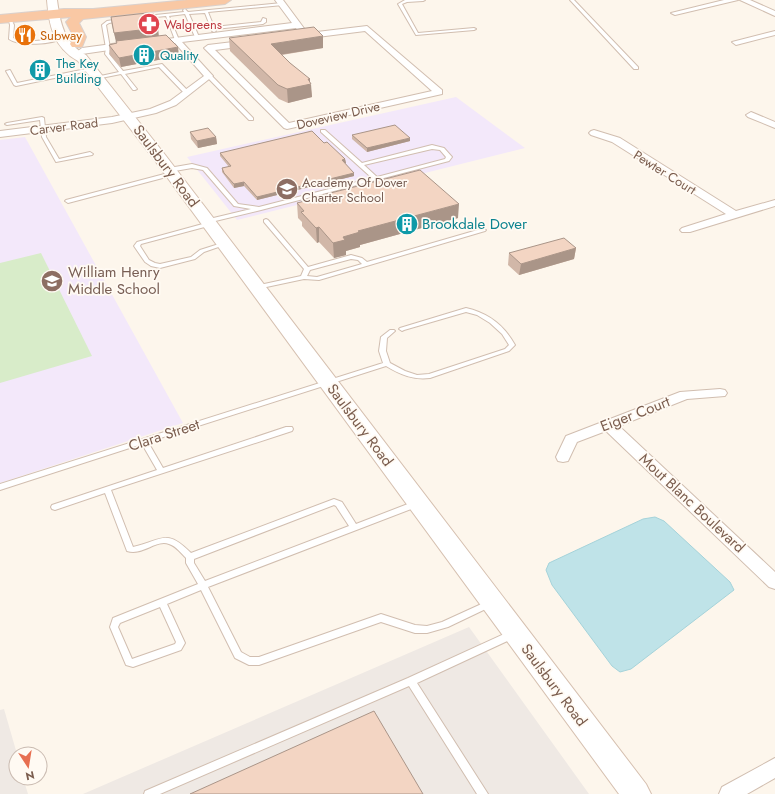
<svg xmlns="http://www.w3.org/2000/svg" width="775" height="794" font-family="Jost,sans-serif">
  <style>
    .industrial { fill: #efe9e4 }
    .education { fill: #f3e8fa }
    .green { fill: #d8ecc9 }
    .water { fill: #bfe3e8; stroke: #a5d3da }
    .lines { fill: none; stroke-linecap: round; stroke-linejoin: round }
    .service-casing { stroke: #d1beb0; stroke-width: 2 }
    .minor-casing { stroke: #d1beb0; stroke-width: 2 }
    .secondary-casing { stroke: #d6c0b0; stroke-width: 2 }
    .trunk-casing { stroke: #dad1cd; stroke-width: 2 }
    .service { fill: #fff; fill-rule: evenodd }
    .minor { fill: #fff; fill-rule: evenodd }
    .secondary { fill: #fff; fill-rule: evenodd }
    .trunk { fill: #f9c8a4; fill-rule: evenodd }
    .wall { fill: #d1b7a8 }
    .shaded-wall { fill: #aa9588 }
    .building { fill: #f3d5c3; stroke: #aa9588 }
    .labels { text-anchor: middle; stroke-width: 3.5; stroke-linejoin: round; paint-order: stroke }
    .far-health-label { font-size: 13px; fill: #be3a42; stroke: #fffaf3; text-anchor: start }
    .far-food-label { font-size: 13px; fill: #c56008; stroke: #fffaf3; text-anchor: start }
    .far-culture-label { font-size: 13px; fill: #0d838f; stroke: #fffaf3; text-anchor: start }
    .far-street-label { font-size: 13px; fill: #7a5c4d; stroke: #fffaf3 }
    .far-education-label { font-size: 13px; fill: #785e54; stroke: #fffaf3; text-anchor: start }
    .street-label { font-size: 15px; fill: #7a5c4d; stroke: #fffaf3 }
    .culture-label { font-size: 15px; fill: #0d838f; stroke: #fffaf3; text-anchor: start }
    .education-label { font-size: 15px; fill: #785e54; stroke: #fffaf3; text-anchor: start }
  </style>
  <rect width="100%" height="100%" fill="#fdf6ec"/>
  <path class="industrial" d="M469 627 589 794H83Z
    M4 709 17 754 16 778H23L28 794H0V710Z"/>
  <path class="education" d="M456 97 525 148 237 220 187 157Z
    M25 137 183 423 0 483V140Z"/>
  <path class="green" d="M41 253 92 356 0 383V263Z"/>
  <path class="water" d="M655 517 664 521 730 582 734 590 631 669 620 672 612 666 552 585 546 570 549 563 643 519Z"/>
  <g class="lines">
    <g class="service-casing">
      <path id="service" d="M405 0H425L423 1 407 2 402 4 418 33 474 28 476 29 474 30 416 35 398 4Z
        M570 0H574L638 67V69H634Z
        M282 3H283V5L208 12 214 27 261 22 263 18 266 19V22L263 24 215 29 216 31 214 32 212 31 205 13 189 14 199 37 197 38 195 37 185 14 169 16 179 40 177 41 175 40 166 16 146 18 144 17 146 16 184 12 183 10 185 9 188 12Z
        M8 17H10L14 25 13 38C29 45 46 39 62 37L64 38C52 44 20 47 9 39L10 25Z
        M120 19H121V21L109 23 106 25 110 48 109 54 123 71 162 64 189 92V94H185L159 67 125 74 137 89 135 90H133L121 74 96 79V77L119 72 105 54 106 48 102 25 107 21Z
        M91 68 93 69V70L16 86 14 85 6 71 10 70 17 83Z
        M207 75H211L253 118V120H249L207 77Z
        M42 117 44 118 46 137 59 159 90 152 93 154 92 155 56 162 42 137 40 120 7 125 5 124 7 123Z
        M321 130H325L362 163 432 145 444 148 452 157 449 161 261 210 207 223 204 221 205 220 251 209 234 206 203 170 192 168 169 172 166 170 169 168 192 164 207 168 238 204 259 207 372 178 321 132ZM432 149 440 150 446 157 445 159 377 177 364 165Z
        M172 172 174 173V175L68 203 65 201 66 200Z
        M266 219 268 220 308 267 351 255 362 258 367 262 481 229 483 228 486 230 485 231 319 280 304 279 257 289 254 287 255 286 301 276 304 269 264 222V220ZM351 259 358 260 362 264 317 277 307 276 310 270Z
        M210 222 212 223V225L141 244 140 246 149 260 155 263 160 264 191 257 200 250 222 243 224 242 227 244 204 252 195 259 160 268 151 266 145 262 134 246 137 242Z
        M466 308C488 313 504 325 515 345L509 351 430 378C413 380 401 375 386 366L148 442 163 468 286 427H292L293 429 292 431 111 490 133 547C162 541 165 527 191 553L334 499 342 502 356 524 413 502H419L420 504 419 506 208 587 241 652 250 657H259L381 614 415 625 427 626 442 622 488 601 491 600 494 601 495 603 494 605 448 627 427 633H415L381 622 259 665H249L235 658 201 590 167 604 185 643 181 650 133 667 126 665 110 627 113 618 198 584 186 563V558C181 553 176 546 169 544 156 539 143 556 127 551L105 493 55 510 52 509 51 507 52 505 157 470 142 444 0 490V484L383 363 379 351 381 337 390 330H394L395 331 387 338 386 351 390 363 405 371 417 375 429 374 505 349 509 345 502 334 490 323 477 315 466 312 404 330 402 331 399 329 400 328ZM334 505 336 506 349 526 205 581 194 563V559ZM160 607 176 642 175 644 132 659 118 627 120 623Z
        M513 630 516 631 517 634 516 637 417 683 488 794H477L409 686 160 794H144L145 791 408 678Z"/>
    </g>
    <g class="minor-casing">
      <path id="minor" d="M275 0H283L306 31 305 33H299L296 28 182 42 213 76 176 105 156 113 112 123 0 137V131L112 117 150 109 170 101 204 76 175 43H167V39L292 23Z
        M724 0H738L675 15 671 13Z
        M740 0H750L775 11V16Z
        M367 26 442 90V94L287 129 284 128 204 48 208 45ZM365 31 432 91 289 123 215 50Z
        M775 31V35L736 45 732 42Z
        M127 42 130 43V47L82 54 78 51 82 48Z
        M751 112 775 122V128L748 117 746 115Z
        M594 130 620 138 736 211 775 200V206L690 232H682L680 230 682 228 726 214 612 142 591 135 589 133 591 131Z
        M720 389 725 390 727 393 725 396 687 399 619 426 775 572V589L769 587 606 431 577 442 568 461 563 462 558 461 556 457 566 436 680 392Z
        M775 758V778L747 794H719L722 787Z"/>
    </g>
    <g class="secondary-casing">
      <path id="secondary" d="M47 0H57C60 23 64 43 86 55L166 156 646 784 651 794H619L156 162 78 61C53 47 49 25 47 0Z"/>
    </g>
    <g class="trunk-casing">
      <path id="trunk" d="M188 0H231L225 4 83 19 79 23 86 37 82 47H72L70 44 74 37 66 22 71 17 0 23V15L64 9H93Z"/>
    </g>
    <use href="#service" class="service"/>
    <use href="#minor" class="minor"/>
    <use href="#secondary" class="secondary"/>
    <use href="#trunk" class="trunk"/>
  </g>
  <path class="wall" d="M111 17 159 36 179 56 121 67 110 55 109 45 117 43 112 26Z
    M229 38 323 48 282 55 310 82 312 97 288 103 279 99 230 51Z
    M190 132 216 137 217 144 198 148 191 139Z
    M352 135 410 141 367 152 352 139Z
    M324 143 345 159 346 163H345L354 176 257 200 244 186 234 188 222 172V168L229 167 220 156V153Z
    M319 196 458 218 360 245V247L346 251V255L334 258 319 242 317 243 302 226V222L298 218 297 203 319 198Z
    M576 248 574 259 519 275 508 265 509 253Z"/>
  <path class="shaded-wall" d="M158 28 159 37 116 42 114 33Z
    M323 36V48L272 56 271 44Z
    M178 47 179 56 121 67 119 58Z
    M308 79H310V85L311 84 312 97 288 103 287 89Z
    M216 137 217 144 198 148 197 141Z
    M410 138V141L367 152V148Z
    M345 159 346 163 342 164V160Z
    M354 173V176L257 200V197Z
    M244 182V186L234 188V184Z
    M459 204 458 218 360 245V247L346 251V255L334 258 333 243 343 237 358 231Z
    M319 227V242L317 243 316 228Z
    M576 248 574 259 519 275 521 264Z"/>
  <path class="building" d="M147 13 154 14 158 28 114 33 111 17Z
    M314 27 323 36 271 44 290 63 310 79H308L311 84 287 89 278 85 229 38Z
    M166 35 178 47 119 58 109 45 117 43 116 41Z
    M395 125 410 138 367 148 352 135Z
    M208 128 216 137 197 141 190 132Z
    M312 131 324 143 327 142 345 159 342 160 354 173 257 197 244 182 234 184 224 173 222 168 231 166 220 153Z
    M420 170 459 204 358 231 360 232 343 237 345 240 333 243 319 227 316 228 301 212 304 211 297 203 320 197 319 196Z
    M564 238 576 248 521 264 509 253Z
    M374 711 423 794H190Z"/>
  <defs>
    <g id="pharmacy-disc" transform="scale(1.15)"><circle r="9.5" fill="#e0444e" stroke="#fffaf3"/><path d="M-2-6h4v4h4v4h-4v4h-4v-4h-4v-4h4Z" fill="#fff"/></g>
    <g id="restaurant-disc" transform="scale(1.15)"><circle r="9.5" fill="#e8710a" stroke="#fffaf3"/><path d="M-5-6h1v4h1v-4h1v4h1v-4h1v5L-1.5 .5V6h-2V.5L-5-1ZM5-6V6H3V1.5H1.5Q1.5-4 5-6Z" fill="#fff"/></g>
    <g id="building-disc" transform="scale(1.15)"><circle r="9.5" fill="#0f9aa8" stroke="#fffaf3"/><path d="M-4-6H4V6H1V3H-1V6H-4ZM-2.5-4.3h1.7v1.8h-1.7ZM.8-4.3h1.7v1.8H.8ZM-2.5-1h1.7V.8h-1.7ZM.8-1h1.7V.8H.8Z" fill="#fff"/></g>
    <g id="school-disc" transform="scale(1.15)"><circle r="9.5" fill="#8d6e63" stroke="#fffaf3"/><path d="M0-5L7-2L0 1L-7-2ZM-4 1L0 2.5L4 1V4Q0 6-4 4Z" fill="#fff"/></g>
  </defs>
  <g fill-rule="evenodd">
    <use href="#pharmacy-disc" x="149" y="24"/>
    <use href="#restaurant-disc" x="25" y="35"/>
    <use href="#building-disc" x="144" y="55"/>
    <use href="#building-disc" x="40" y="70"/>
    <use href="#school-disc" x="287" y="189"/>
    <use href="#building-disc" x="407" y="224"/>
    <use href="#school-disc" x="52" y="281"/>
  </g>
  <g class="labels">
    <g class="far-health-label">
      <text x="164" y="29">Walgreens</text>
    </g>
    <g class="far-food-label">
      <text x="40" y="40">Subway</text>
    </g>
    <g class="far-culture-label">
      <text x="160" y="60">Quality</text>
      <text x="56" y="68">The Key<tspan x="56" dy="15">Building</tspan></text>
    </g>
    <g class="far-street-label">
      <text transform="translate(338 115) rotate(-13)" y="5">Doveview Drive</text>
      <text transform="translate(64 126) rotate(-7)" y="5">Carver Road</text>
      <text transform="translate(665 172) rotate(32)" y="5">Pewter Court</text>
    </g>
    <g class="far-education-label">
      <text x="302" y="187">Academy Of Dover<tspan x="302" dy="15">Charter School</tspan></text>
    </g>
    <g class="street-label">
      <text transform="translate(166 166) rotate(53)" y="5">Saulsbury Road</text>
      <text transform="translate(635 414) rotate(-21)" y="5">Eiger Court</text>
      <text transform="translate(360 425) rotate(53)" y="5">Saulsbury Road</text>
      <text transform="translate(164 435) rotate(-18)" y="5">Clara Street</text>
      <text transform="translate(692 503) rotate(43)" y="5">Mout Blanc Boulevard</text>
      <text transform="translate(554 685) rotate(53)" y="5">Saulsbury Road</text>
    </g>
    <g class="culture-label">
      <text x="422" y="229">Brookdale Dover</text>
    </g>
    <g class="education-label">
      <text x="68" y="277">William Henry<tspan x="68" dy="17">Middle School</tspan></text>
    </g>
  </g>
  <g transform="translate(28 766) rotate(168)"><circle r="19" fill="#fffaf3" stroke="#cabbb1"/>
  <path d="M0-3L7 15L0 10L-7 15Z" fill="#e76f51"/>
  <text y="-6" font-size="11" font-weight="bold" text-anchor="middle" fill="#7a5c4d">N</text>
  </g>
</svg>
